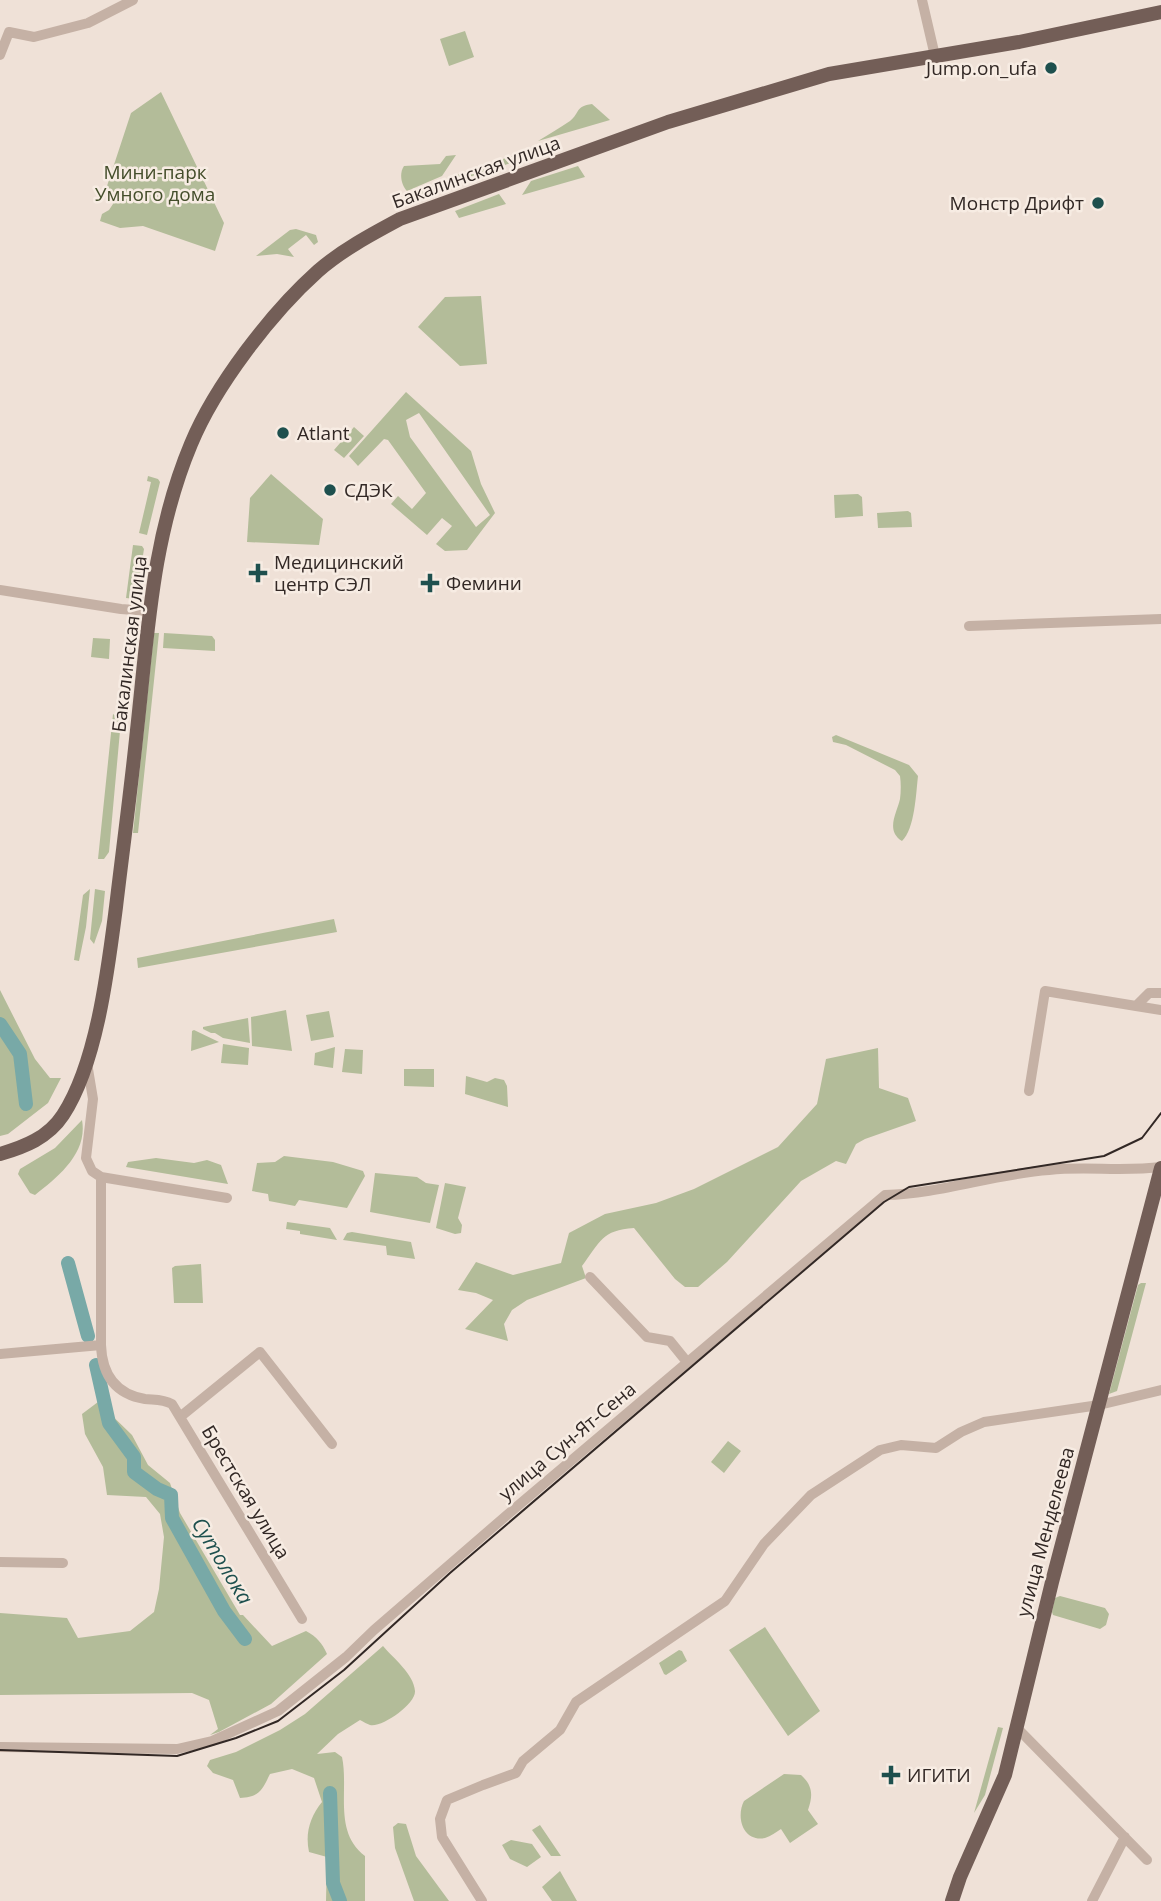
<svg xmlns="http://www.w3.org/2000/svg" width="1161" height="1901" font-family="'Open Sans',sans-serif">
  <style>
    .green { fill: #b3bc99; fill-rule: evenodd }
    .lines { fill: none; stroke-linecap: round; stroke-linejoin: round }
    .river { stroke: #78a9a7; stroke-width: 14 }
    .minor { stroke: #c5b1a5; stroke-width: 10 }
    .major { stroke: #735e57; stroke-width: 14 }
    .tram { stroke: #322825; stroke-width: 2 }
    .poi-dot { fill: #1e504e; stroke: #f7ece3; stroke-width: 2.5 }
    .labels { text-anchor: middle; stroke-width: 5; stroke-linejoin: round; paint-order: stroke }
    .poi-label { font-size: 19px; fill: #322825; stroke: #f7ece3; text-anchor: start }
    .park-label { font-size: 19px; fill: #444e2b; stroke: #f7ece3 }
    .street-label { font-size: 19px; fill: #322825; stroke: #f7ece3 }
    .water-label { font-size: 21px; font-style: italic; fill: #1e504e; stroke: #f7ece3 }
  </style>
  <rect width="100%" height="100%" fill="#efe1d7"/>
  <path class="green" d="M465 31 474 57 449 66 440 39Z
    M161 92 224 223 215 251 143 226 120 228 100 221 102 214 109 210 113 204 107 186 131 113Z
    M592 104 610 120 538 141C549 134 560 128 570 121 580 113 575 106 592 104Z
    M537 149 535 155 469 177 412 203 411 196C451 175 493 161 537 149Z
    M456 155 442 176 407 191C401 185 399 173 404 166L440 164 446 156Z
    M578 166 585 177 522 195 531 181Z
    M499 194 506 204 459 218 455 211Z
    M296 229 316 235 318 242 314 245 306 235 288 249 294 257 277 254 256 256 290 230Z
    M481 296 487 364 460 366 418 327 445 297Z
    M406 392 471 451 481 484 495 513 467 550 445 551 436 544 452 526 442 518 427 535 391 504 398 496 412 509 426 493 388 440 384 439 358 466 349 456ZM419 413 490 515 476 527 410 437 406 420Z
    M354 427 364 436 344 458 334 450Z
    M271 474 323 519 319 545 247 542 250 498Z
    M148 476 158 479 160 482 147 535 139 533 151 482 147 481Z
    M858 494 862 497 863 516 835 518 834 495Z
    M908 511 911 513 912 527 878 528 877 513Z
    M133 545 142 546 144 549 136 599 126 598Z
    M154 633H159L138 833H133Z
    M164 633 212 636 215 640V651L163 648Z
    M93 638 110 639 109 659 91 657Z
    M113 714 121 720 109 852 104 859H98Z
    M836 735 909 765 918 776C916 793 915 829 902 841 885 830 897 813 900 799 901 791 901 783 900 776L895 770 846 745 833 742 832 737Z
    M90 889 86 927 79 961 74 960 83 895Z
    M95 889 105 891 102 921 94 944 90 939Z
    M334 919 337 932 138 968 137 958Z
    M0 990 35 1059 50 1078H61L48 1103 8 1134 0 1136Z
    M286 1010 292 1051 252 1046 251 1017Z
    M329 1011 334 1037 311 1041 306 1015Z
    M248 1018 250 1043 223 1038 215 1033H211L203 1029V1027Z
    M194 1030 219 1042 191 1051 192 1031Z
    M223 1044 249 1048 248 1065 221 1063Z
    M335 1047 333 1068 314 1065 315 1053Z
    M878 1048 879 1088 908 1098 916 1121 865 1139 856 1144 846 1164 836 1161 801 1181 727 1262 698 1287H685L675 1279 634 1228C602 1230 600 1242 582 1266L586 1278 527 1300 512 1310 504 1324 508 1341 465 1329 493 1300 476 1293 458 1290 476 1262 513 1275 561 1263 569 1233 605 1214 656 1203 694 1189 778 1147 817 1104 826 1059Z
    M345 1049 363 1050 362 1074 342 1072Z
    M404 1069H434V1087L404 1086Z
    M466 1076 487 1082 495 1078 504 1080 507 1086 508 1107 465 1094Z
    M82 1120C88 1153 58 1177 35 1195L30 1193 18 1174 20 1169 55 1148Z
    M284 1156 333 1162 363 1171 365 1176 347 1208 299 1200 295 1206 269 1201 268 1194 252 1191 257 1163 275 1162Z
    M156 1158 194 1163 207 1160 221 1165 228 1184 126 1167 128 1162Z
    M375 1173 417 1177 426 1183 439 1185 430 1223 370 1212Z
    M445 1183 466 1187 458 1218 462 1225 461 1233 455 1234 436 1228Z
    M287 1222 330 1228 337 1240 300 1234V1231L286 1229Z
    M352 1232 411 1242 415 1259 387 1255 386 1246 343 1240 347 1233Z
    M201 1264 203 1303H174L172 1268 175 1266Z
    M1141 1283H1146L1117 1391 1109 1394 1138 1285Z
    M98 1402 132 1435 148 1465 170 1483 180 1513 240 1615H243L272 1646 306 1631C317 1637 322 1643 327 1654L271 1704 219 1732 210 1735 218 1729 209 1700 192 1693 0 1695V1613L67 1618 78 1638 130 1631 154 1612 159 1589 164 1537 160 1514 146 1497 107 1495 103 1467 85 1434 82 1414Z
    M728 1441 741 1451 724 1473 711 1462Z
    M1060 1596 1105 1608 1109 1614 1106 1625 1100 1629 1053 1615 1052 1612 1055 1598Z
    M765 1627 820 1711 788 1736 729 1650Z
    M383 1646C393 1658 414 1674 415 1691 416 1704 382 1728 370 1725 367 1724 364 1722 360 1720L338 1734 317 1754 335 1752 342 1757C349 1790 333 1832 365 1856V1901H326L327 1857 309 1852C305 1833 310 1817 322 1802L314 1778 292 1769 270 1774C262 1790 260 1797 240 1798L233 1780 213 1773 207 1766 210 1760 236 1752 280 1730 305 1714Z
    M679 1650 682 1651 687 1661 666 1675 664 1674 659 1663Z
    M998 1727 1003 1728 985 1795 974 1813Z
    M784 1774 801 1775C813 1786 813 1795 808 1810L818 1824 790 1843 781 1829C776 1832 771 1836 765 1838 742 1842 736 1816 744 1801Z
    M398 1823 406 1824 416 1856 449 1901H414L395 1848 393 1827Z
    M540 1825 561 1856H551L532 1830Z
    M511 1840 532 1844 541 1857 527 1867 510 1859 502 1845Z
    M560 1871 577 1901H552L542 1887Z"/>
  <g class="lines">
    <path class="river" d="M0 1024 20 1054 26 1104
      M68 1263 88 1336
      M96 1365 109 1423 134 1457V1472L157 1489 171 1495 172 1518 224 1611 245 1639
      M330 1793 333 1883 340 1901"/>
    <path class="minor" d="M922 0 935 56
      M0 55 9 32 34 37 88 23 133 0
      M0 590 121 609 148 611
      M969 626 1161 619
      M1136 1006 1161 1010
      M87 1063 93 1099 86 1158 92 1171 101 1177 227 1198
      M1029 1091 1045 991 1136 1006 1149 993H1161
      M590 1277 647 1337 670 1341 687 1362
      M101 1345V1177
      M0 1354 101 1345C102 1374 115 1394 145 1399 155 1400 163 1399 172 1404L302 1619
      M180 1417 260 1352 332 1444
      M0 1562 63 1563
      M1017 1728 1147 1860
      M0 1747 177 1749 212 1741 278 1711 346 1657 374 1630 507 1515 885 1195C940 1194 993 1174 1049 1170 1086 1166 1123 1172 1161 1167
      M482 1901 442 1837 440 1819 447 1800 483 1785 516 1773 523 1761 560 1730 576 1702 725 1601 764 1544 811 1495 880 1450 901 1445 936 1448 961 1432 984 1422 1099 1405 1161 1390
      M1092 1901 1125 1837"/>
    <path class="major" d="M0 1154C24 1147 48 1138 63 1115 97 1063 108 969 116 907 123 848 131 789 137 730 148 632 152 537 191 444 215 386 271 313 318 271 342 250 372 234 400 219L668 122 829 74 1019 42 1161 12
      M952 1901 960 1877 1005 1775 1052 1582 1161 1168"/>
    <path class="tram" d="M0 1750 177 1756 236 1738 278 1721 344 1670 450 1573 884 1202 909 1187 1104 1156 1142 1138 1161 1113"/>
  </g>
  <g class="poi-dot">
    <circle cx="1051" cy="68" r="7"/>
    <circle cx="1098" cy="203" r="7"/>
    <circle cx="283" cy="433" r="7"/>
    <circle cx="330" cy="490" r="7"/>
    <path d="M254.5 562.5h7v7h7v7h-7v7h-7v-7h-7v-7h7z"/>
    <path d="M426.5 572.5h7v7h7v7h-7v7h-7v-7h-7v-7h7z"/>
    <path d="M887.5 1764.5h7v7h7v7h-7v7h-7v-7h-7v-7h7z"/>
  </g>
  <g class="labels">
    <g class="poi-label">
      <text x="1037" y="75" text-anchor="end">Jump.on_ufa</text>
      <text x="1084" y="210" text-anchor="end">Монстр Дрифт</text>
      <text x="297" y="440">Atlant</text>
      <text x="344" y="497">СДЭК</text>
      <text x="274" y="569">Медицинский<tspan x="274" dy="22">центр СЭЛ</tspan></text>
      <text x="446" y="590">Фемини</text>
      <text x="907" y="1782">ИГИТИ</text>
    </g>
    <g class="park-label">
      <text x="155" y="179">Мини-парк<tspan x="155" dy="22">Умного дома</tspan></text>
    </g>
    <g class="street-label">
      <text transform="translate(476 172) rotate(-20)" y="7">Бакалинская улица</text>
      <text transform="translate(129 644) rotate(-83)" y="7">Бакалинская улица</text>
      <text transform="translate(567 1441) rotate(-40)" y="7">улица Сун-Ят-Сена</text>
      <text transform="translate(246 1492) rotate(59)" y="7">Брестская улица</text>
      <text transform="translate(1045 1532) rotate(-75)" y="7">улица Менделеева</text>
    </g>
    <g class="water-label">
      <text transform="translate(222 1561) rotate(59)" y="7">Сутолока</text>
    </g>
  </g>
</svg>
